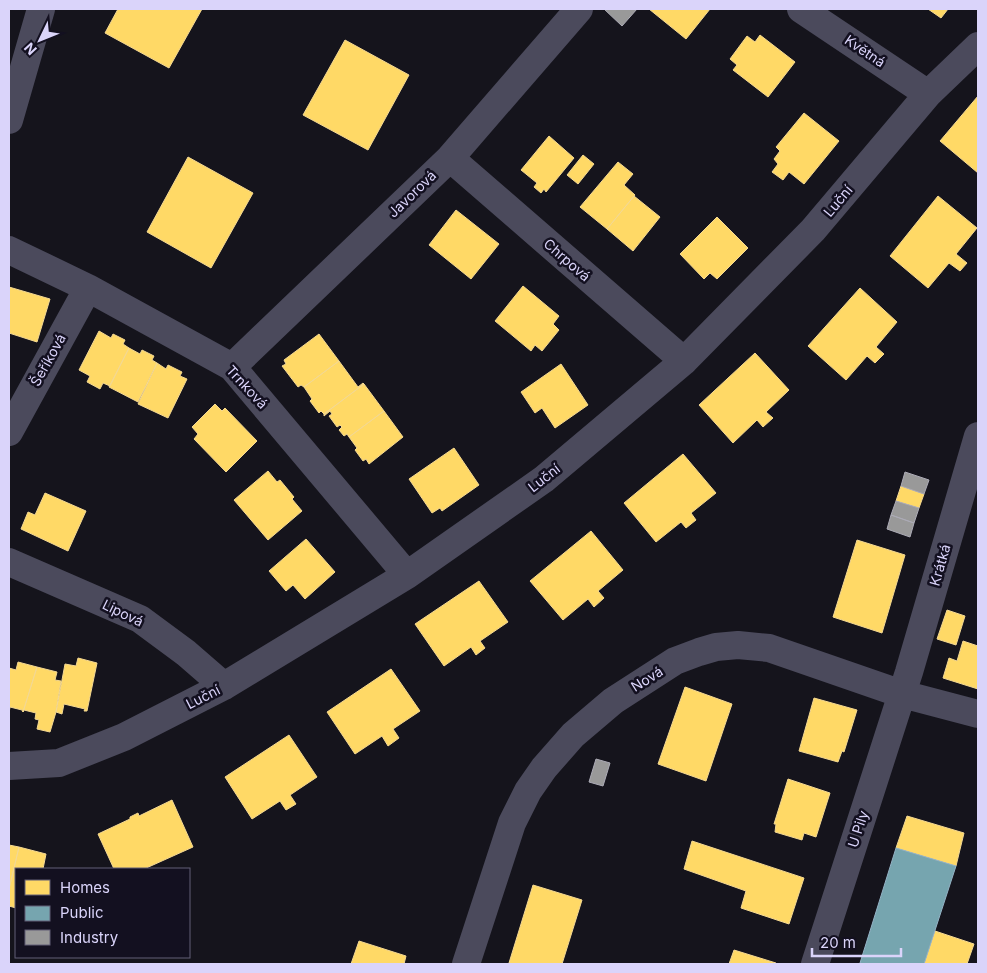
<svg xmlns="http://www.w3.org/2000/svg" width="987" height="973" font-family="Inter,sans-serif">
  <style>
    .homes { fill: #ffd966; stroke: #f4d892 }
    .public { fill: #76a5af; stroke: #94b3c6 }
    .industry { fill: #999; stroke: #acabb6 }
    .lines { fill: none; stroke-linecap: round; stroke-linejoin: round }
    .minor { stroke: #4b4a5c; stroke-width: 28 }
    .labels { text-anchor: middle; stroke-width: 5; stroke-linejoin: round; paint-order: stroke }
    .street-label { font-size: 14px; fill: #dad4fa; stroke: #131020 }
  </style>
  <rect width="100%" height="100%" fill="#15141c"/>
  <path class="homes" d="M118 9H202L169 68 105 33Z
    M649 9H710L686 39Z
    M928 9H948L941 18Z
    M760 35 795 62 768 97 733 70 737 65 730 59 747 36 755 42Z
    M345 40 409 75 368 150 303 115Z
    M978 96V173L940 141Z
    M804 113 839 141 804 184 789 172 783 180 772 172 778 164 774 159 780 151 776 147Z
    M549 136 574 158 546 192 544 189 541 193 534 187 537 183 521 170Z
    M583 155 594 164 578 184 567 175Z
    M188 157 253 193 211 268 147 232Z
    M618 162 633 174 624 185 635 195 607 229 580 207Z
    M634 196 660 217 633 251 607 229Z
    M938 196 977 228 956 254 967 263 960 271 949 263 928 288 890 256Z
    M456 210 499 244 471 279 429 245Z
    M717 217 748 248 717 279 710 273 704 279 680 254Z
    M523 286 559 316 553 324 559 330 542 351 535 345 531 351 495 321Z
    M9 287 50 299 37 342 9 333Z
    M860 288 897 322 876 347 884 354 875 363 867 356 846 380 808 346Z
    M99 331 111 338 113 334 125 340 123 344 129 348 110 386 103 383 100 389 87 382 90 376 79 370Z
    M319 334 339 361 304 387 301 385 298 387 282 366 286 364 284 360Z
    M129 348 140 354 142 350 154 356 152 360 157 363 138 402 109 387Z
    M755 353 789 390 766 412 773 418 763 427 757 420 733 443 699 405Z
    M339 361 358 387 363 383 364 384 324 414 321 411 319 413 310 401 312 399 304 387Z
    M157 363 166 369 168 365 182 372 180 376 187 379 168 418 138 404Z
    M561 364 588 405 555 428 542 408 535 413 521 392Z
    M364 384 384 411 349 437 347 434 344 436 339 430 342 427 340 425 337 427 329 416 332 414 330 411 324 416V414Z
    M215 404 222 411 225 408 257 441 226 472 194 439 198 434 192 427Z
    M384 411 403 437 369 464 366 459 363 461 355 450 357 448 349 437Z
    M454 448 479 485 442 511 440 508 432 513 409 479Z
    M683 454 716 493 691 513 696 520 686 528 681 522 656 542 624 503Z
    M268 471 277 482 280 480 294 497 292 499 302 511 268 540 234 500Z
    M901 486 924 494 919 508 896 501Z
    M45 493 86 511 68 551 21 529 28 512 35 515Z
    M591 531 623 570 598 591 604 598 594 607 588 599 563 620 530 581Z
    M306 539 335 572 305 599 293 585 286 591 269 571Z
    M857 540 905 555 882 633 833 617Z
    M479 581 508 622 480 641 485 648 476 655 471 647 444 666 415 624Z
    M947 610 965 616 956 645 937 639Z
    M963 641 978 646V689L943 678 949 658 957 661Z
    M78 658 97 663 87 711H84L85 709 64 704 62 714 56 712 65 664 76 666Z
    M18 662 37 667 23 712 22 710 10 707 9 713V668L16 670Z
    M37 667 57 672 55 680 61 681 56 712 50 732 37 729 39 720 35 719 36 713 24 710 23 712Z
    M391 669 420 711 393 729 399 738 388 746 382 736 355 754 327 712Z
    M685 687 732 704 706 781 658 764Z
    M814 698 857 710 844 752 842 751 838 762 799 751Z
    M289 735 317 777 290 795 296 804 286 810 280 801 252 819 225 777Z
    M788 779 830 793 816 837 804 833 802 840 775 832 776 824H774Z
    M172 800 193 847 144 869H114L98 834 130 819V817L138 813 139 816Z
    M907 816 964 833 956 866 896 848Z
    M692 841 804 878 789 924 741 908 746 891 684 869Z
    M9 845 19 847 9 889Z
    M19 847 46 854 43 869H16V908L9 906V889Z
    M533 885 582 900 562 964H513L509 963Z
    M935 931 974 944 967 964H924Z
    M359 941 406 956 404 964H351Z
    M734 950 776 963 775 964H729Z"/>
  <path class="public" d="M896 848 956 866 924 964H864L860 963Z"/>
  <path class="industry" d="M604 9H637L622 26Z
    M905 472 929 480 924 494 901 486Z
    M896 501 919 508 914 523 891 515Z
    M891 515 914 523 910 537 887 529Z
    M596 759 610 763 603 786 589 782Z"/>
  <g class="lines">
    <path class="minor" d="M801 9 928 94
      M9 120 41 9
      M450 158 684 361
      M9 250 88 288 232 367 407 575
      M232 367 450 158 579 9
      M9 432 88 288
      M9 562 140 619 186 653 224 686
      M9 766 59 763 124 737 224 686 407 575 544 479 684 361 813 230 928 94 978 46
      M466 964 512 823 528 791 544 768 573 735 613 701 675 661 699 652 716 647 738 645 769 648 902 694 978 714
      M815 964 909 672 978 436"/>
  </g>
  <g class="labels">
    <g class="street-label">
      <text transform="translate(865 51) rotate(34)" y="5">Květná</text>
      <text transform="translate(412 194) rotate(-44)" y="5">Javorová</text>
      <text transform="translate(838 201) rotate(-50)" y="5">Luční</text>
      <text transform="translate(567 260) rotate(41)" y="5">Chrpová</text>
      <text transform="translate(48 360) rotate(-61)" y="5">Šeříková</text>
      <text transform="translate(247 387) rotate(47)" y="5">Trnková</text>
      <text transform="translate(544 478) rotate(-38)" y="5">Luční</text>
      <text transform="translate(940 565) rotate(-74)" y="5">Krátká</text>
      <text transform="translate(123 613) rotate(26)" y="5">Lipová</text>
      <text transform="translate(647 679) rotate(-32)" y="5">Nová</text>
      <text transform="translate(203 697) rotate(-27)" y="5">Luční</text>
      <text transform="translate(858 829) rotate(-72)" y="5">U Pily</text>
    </g>
  </g>
  <rect width="987" height="973" fill="none" stroke="#dad4fa" stroke-width="20"/>
  <rect x="15" y="868" width="175" height="90" fill="#131020" stroke="#635e77"/>
  <rect x="25" y="880" width="25" height="15" fill="#ffd966" stroke="#635e77"/>
  <text x="60" y="893" font-size="15" fill="#dad4fa">Homes</text>
  <rect x="25" y="906" width="25" height="15" fill="#76a5af" stroke="#635e77"/>
  <text x="60" y="918" font-size="15" fill="#dad4fa">Public</text>
  <rect x="25" y="930" width="25" height="15" fill="#999999" stroke="#635e77"/>
  <text x="60" y="943" font-size="15" fill="#dad4fa">Industry</text>
  <g transform="translate(40 40) rotate(227)" stroke="#131020" stroke-width="4" paint-order="stroke">
  <path d="M0-4L9 19L0 12L-9 19Z" fill="#dad4fa"/>
  <text y="-8" font-size="14" font-weight="bold" text-anchor="middle" fill="#dad4fa">N</text>
  </g>
  <path d="M812 948v8h89v-8" fill="none" stroke="#dad4fa" stroke-width="2.5"/>
  <text x="820" y="948" font-size="15" fill="#dad4fa" stroke="#131020" stroke-width="4" paint-order="stroke">20 m</text>
</svg>
